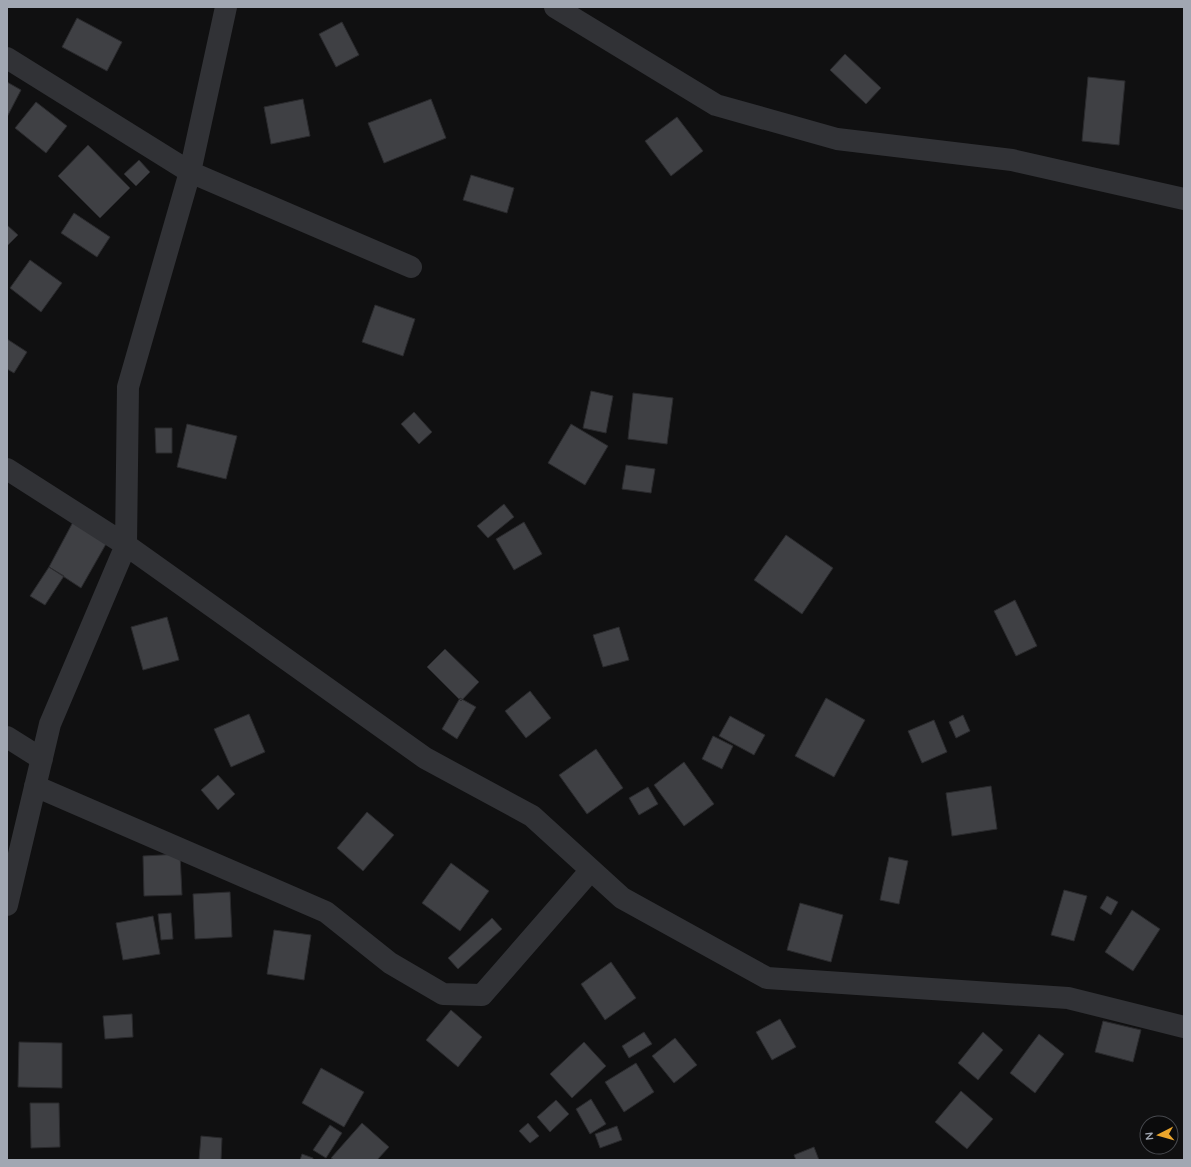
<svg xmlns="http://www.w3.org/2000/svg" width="1191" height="1167" font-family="Quicksand,sans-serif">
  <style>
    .building { fill: #3f4044; stroke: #2a2a2d }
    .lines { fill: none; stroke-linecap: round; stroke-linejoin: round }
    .street { stroke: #313236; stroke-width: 22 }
  </style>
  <rect width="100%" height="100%" fill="#101011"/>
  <path class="building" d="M77 18 122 42 107 71 62 47Z
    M342 22 359 55 336 67 319 34Z
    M845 54 881 88 866 104 830 70Z
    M1088 77 1125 81 1119 145 1082 141Z
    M7 82 21 90 7 117Z
    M303 99 310 136 271 144 264 107Z
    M431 99 446 138 384 163 368 123Z
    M36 102 67 126 46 153 15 128Z
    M677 117 703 151 671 176 645 141Z
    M88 145 130 188 100 218 58 176Z
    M139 160 150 172 136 186 124 174Z
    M471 175 514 188 507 213 463 200Z
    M74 213 110 237 97 257 61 233Z
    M7 225 18 235 7 246Z
    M30 260 62 283 41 312 10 288Z
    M375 305 415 319 403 356 362 342Z
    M7 339 27 352 14 373 7 369Z
    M591 391 613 396 606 433 583 428Z
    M633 393 673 398 667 444 628 439Z
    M414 412 432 432 419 444 401 424Z
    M187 424 237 436 226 479 177 467Z
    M571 424 608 446 585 485 548 463Z
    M155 428H172V453H156Z
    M626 465 655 469 651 493 622 489Z
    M504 504 514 517 488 538 477 526Z
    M73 522 106 544 81 588 49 567Z
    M524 522 542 554 514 570 496 539Z
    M786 535 833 568 802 614 754 580Z
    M49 567 64 576 45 605 30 596Z
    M1015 600 1037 646 1016 656 994 611Z
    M167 617 179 660 143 670 131 627Z
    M619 627 629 660 603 667 593 635Z
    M445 649 479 682 461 701 427 667Z
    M530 691 551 718 526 738 505 711Z
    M460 698 476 707 457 739 442 729Z
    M826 698 865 720 834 777 795 756Z
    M249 714 265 752 231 767 214 729Z
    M963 715 970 731 956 738 949 722Z
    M730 716 765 735 754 755 719 736Z
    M934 720 947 752 922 763 908 731Z
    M713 736 733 746 722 769 702 759Z
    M596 749 623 788 587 814 559 775Z
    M684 762 714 804 684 826 654 785Z
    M218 775 235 794 218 810 201 790Z
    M991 786 997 829 952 836 946 793Z
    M648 787 658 804 639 815 629 798Z
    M367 812 394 835 363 871 337 848Z
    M180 854 182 895 144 896 143 856Z
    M889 857 908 861 899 904 880 900Z
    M451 863 489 891 460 931 422 903Z
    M1064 890 1087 896 1074 941 1051 935Z
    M230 892 232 937 195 939 193 894Z
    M1107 896 1118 902 1111 915 1100 908Z
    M800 903 843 915 831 962 787 950Z
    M1132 910 1160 929 1133 971 1105 952Z
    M171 913 173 939 161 940 158 914Z
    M153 916 160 954 123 960 116 923Z
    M492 918 502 929 458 969 448 958Z
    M274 930 311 935 304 980 267 974Z
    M611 962 636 998 605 1020 581 984Z
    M451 1010 482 1037 458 1067 426 1040Z
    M132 1014 133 1037 105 1039 103 1016Z
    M780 1019 796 1047 772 1060 756 1032Z
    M1103 1021 1141 1030 1133 1062 1095 1052Z
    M644 1032 652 1044 629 1058 622 1046Z
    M983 1032 1003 1050 978 1080 958 1063Z
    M1039 1034 1064 1054 1035 1093 1010 1073Z
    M675 1038 697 1065 674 1083 652 1056Z
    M19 1042 62 1043V1088L18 1087Z
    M584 1042 606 1066 572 1098 550 1074Z
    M636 1063 654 1092 624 1112 605 1082Z
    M321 1068 364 1092 344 1127 302 1103Z
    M961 1091 993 1119 967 1149 935 1122Z
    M591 1099 606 1124 590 1134 576 1109Z
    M556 1100 569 1114 550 1132 537 1117Z
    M30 1103H59L60 1147 31 1148Z
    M362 1123 389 1147 377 1160H334L331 1158Z
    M528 1123 539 1136 530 1143 519 1131Z
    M330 1125 342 1133 326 1158 313 1150Z
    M617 1126 622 1140 600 1148 595 1134Z
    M201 1136 222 1138 221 1160H199Z
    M814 1147 819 1160H796L794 1155Z
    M302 1154 313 1158V1160H300Z"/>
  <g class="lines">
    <path class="street" d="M555 7 716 105 837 139 1012 160 1184 199
      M7 58 190 172 411 267
      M7 469 126 545 425 758 532 816 622 898 767 978 1068 998 1184 1027
      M7 737 42 759
      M35 786 326 912 390 963 443 994 482 995 591 870
      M7 905 50 724 126 545 128 387 190 172 226 7"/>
  </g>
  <rect width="1191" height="1167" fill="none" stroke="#a1a7b2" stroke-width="16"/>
  <g transform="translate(1159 1135) rotate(264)"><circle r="19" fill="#0b0b0c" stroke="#47494e"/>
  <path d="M0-3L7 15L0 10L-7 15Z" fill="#eca62c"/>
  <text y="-6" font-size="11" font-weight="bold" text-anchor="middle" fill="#a1a7b2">N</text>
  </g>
</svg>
